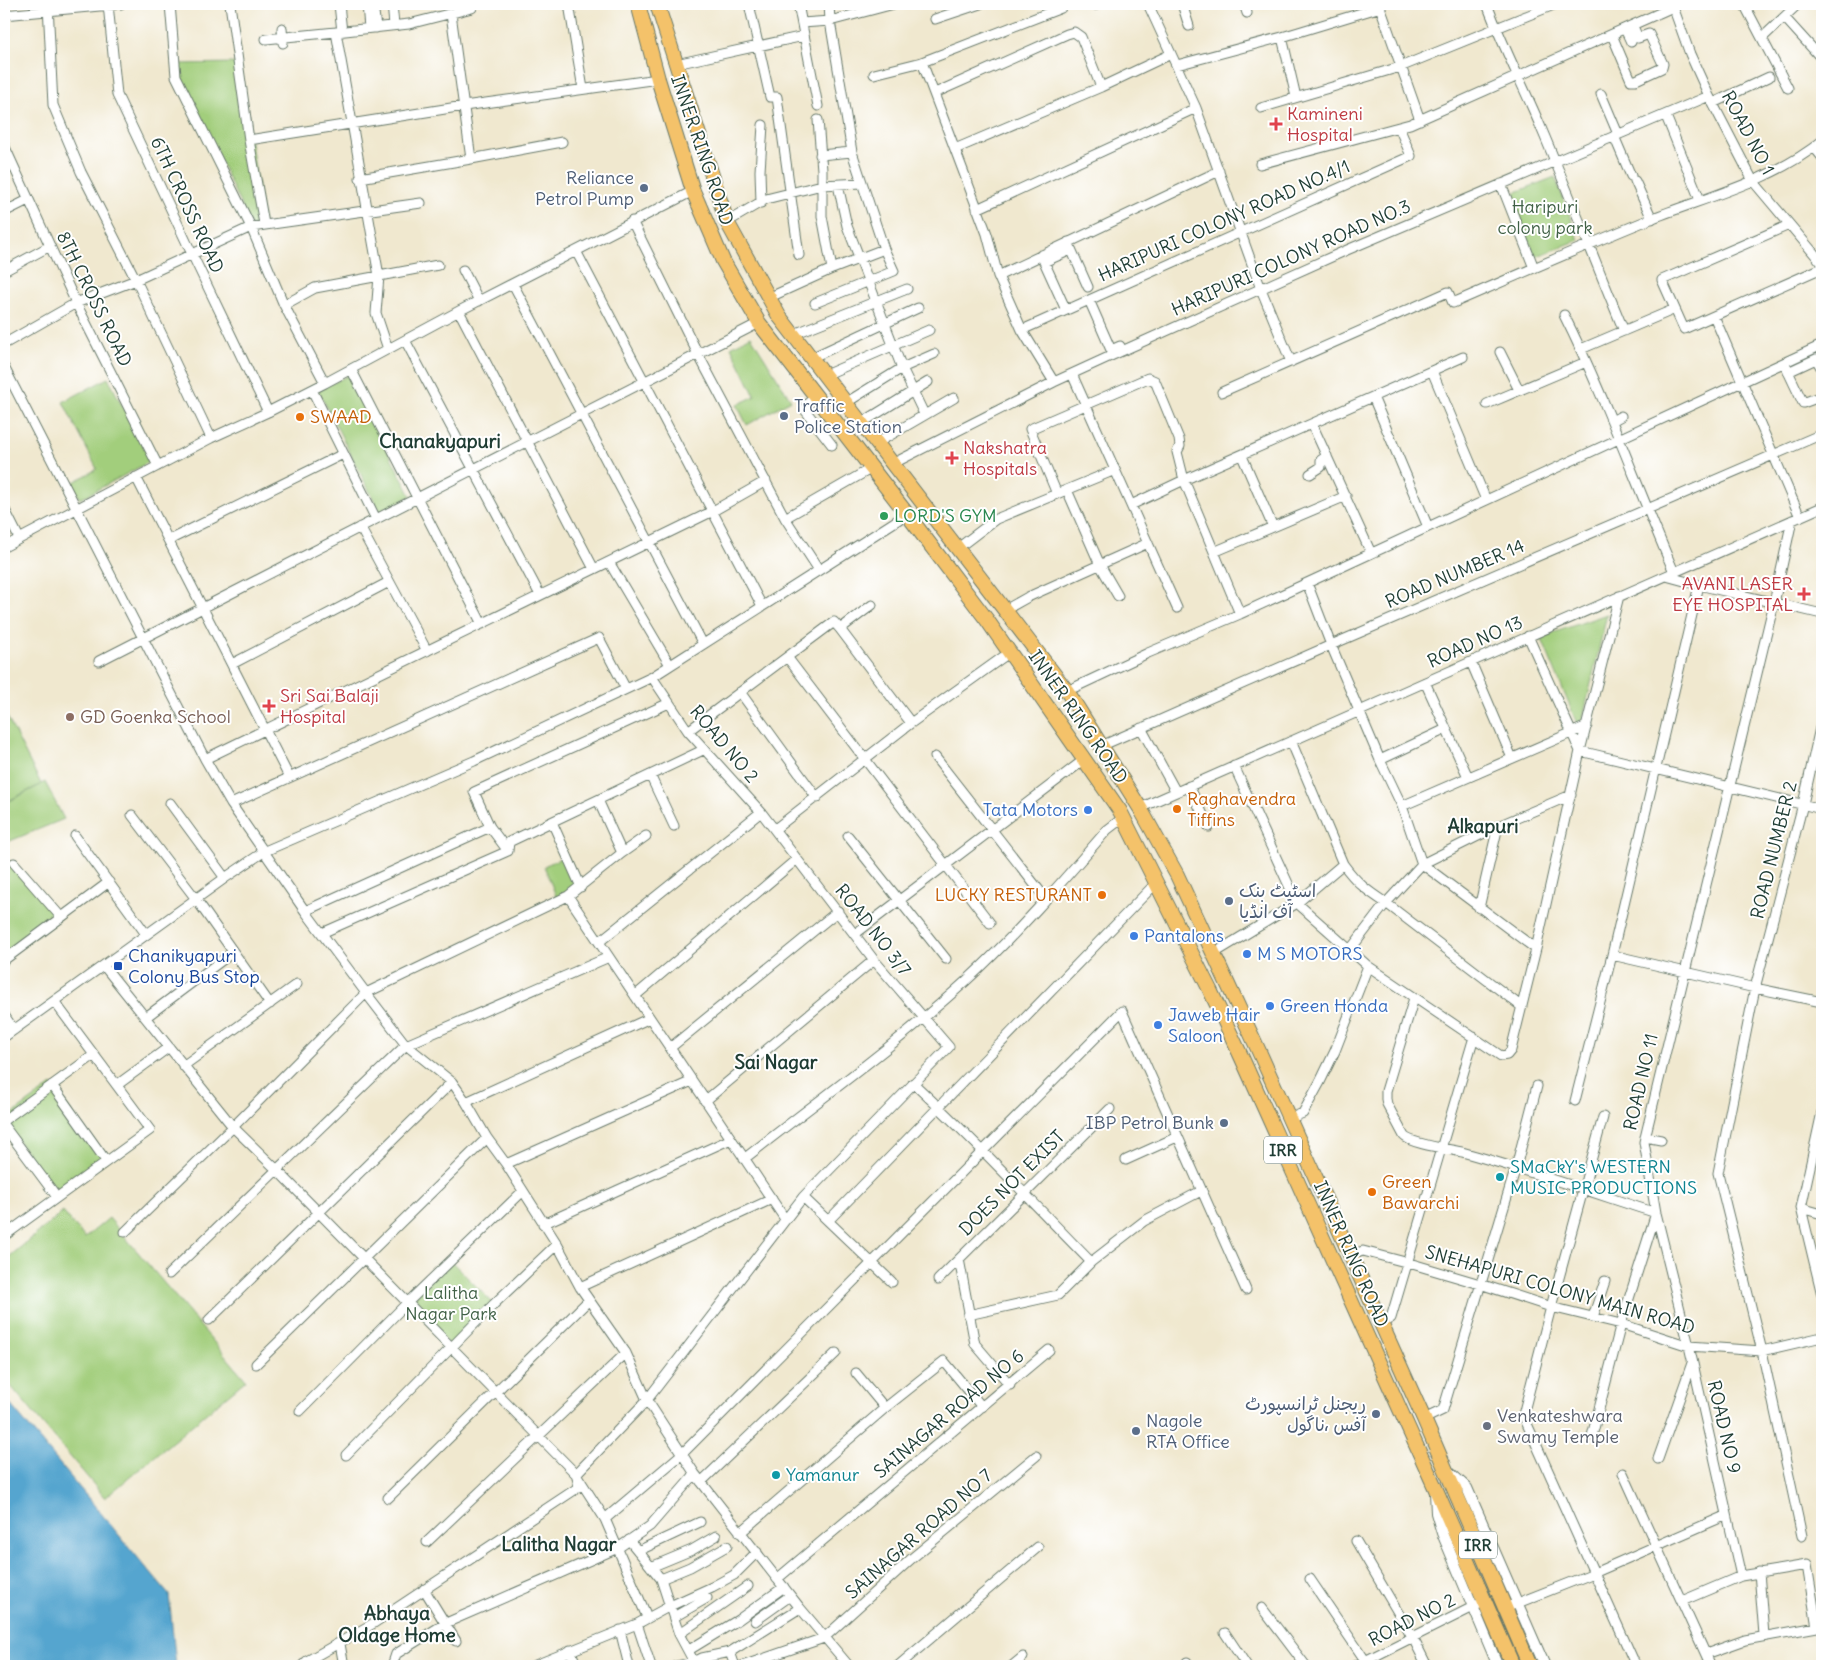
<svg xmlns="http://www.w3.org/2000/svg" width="1826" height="1670" font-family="Delius,'Playpen Sans Arabic',sans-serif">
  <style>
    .green { fill: #a2ce7b; stroke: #608658 }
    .water { fill: #54a5cf; stroke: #3a7182 }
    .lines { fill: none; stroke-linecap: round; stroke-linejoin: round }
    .minor-casing { stroke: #68796a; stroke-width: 11 }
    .tertiary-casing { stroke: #68796a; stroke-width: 12 }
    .trunk-casing { stroke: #68796a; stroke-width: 16 }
    .minor { stroke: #fff; stroke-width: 9 }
    .tertiary { stroke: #fff; stroke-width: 10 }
    .trunk { stroke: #f4c26a; stroke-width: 14 }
    .health-dot { fill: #e0444e; stroke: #fff; stroke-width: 2 }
    .service-dot { fill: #5c6f8a; stroke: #fff; stroke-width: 2 }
    .food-dot { fill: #e8710a; stroke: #fff; stroke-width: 2 }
    .leisure-dot { fill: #2e9e5b; stroke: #fff; stroke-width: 2 }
    .education-dot { fill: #8d6e63; stroke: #fff; stroke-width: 2 }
    .shop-dot { fill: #3f7fe0; stroke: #fff; stroke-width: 2 }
    .transit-dot { fill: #1a4fb4; stroke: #fff; stroke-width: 2 }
    .culture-dot { fill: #0f9aa8; stroke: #fff; stroke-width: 2 }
    .worship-dot { fill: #6b7280; stroke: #fff; stroke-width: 2 }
    .labels { text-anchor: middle; stroke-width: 4; stroke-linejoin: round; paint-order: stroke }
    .shield { fill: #fff; stroke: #627771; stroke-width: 1 }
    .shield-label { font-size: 16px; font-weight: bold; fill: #1f3d34 }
    .health-label { font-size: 18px; fill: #be3a42; stroke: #fff; text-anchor: start }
    .street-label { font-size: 18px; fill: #1f3d34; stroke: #fff }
    .service-label { font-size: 18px; fill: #4e5e75; stroke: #fff; text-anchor: end }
    .park-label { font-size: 18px; fill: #406146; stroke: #fff }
    .food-label { font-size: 18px; fill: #c56008; stroke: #fff; text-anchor: start }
    .leisure-label { font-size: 18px; fill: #27864d; stroke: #fff; text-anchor: start }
    .education-label { font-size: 18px; fill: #785e54; stroke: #fff; text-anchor: start }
    .shop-label { font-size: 18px; fill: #366cbe; stroke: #fff; text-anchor: start }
    .transit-label { font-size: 18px; fill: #164399; stroke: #fff; text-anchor: start }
    .culture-label { font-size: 18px; fill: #0d838f; stroke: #fff; text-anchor: start }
    .worship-label { font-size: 18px; fill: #5b616d; stroke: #fff; text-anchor: start }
    .neighbourhood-label { font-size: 19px; font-weight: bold; fill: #1f3d34; stroke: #fff }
  </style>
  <rect width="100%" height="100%" fill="#fff"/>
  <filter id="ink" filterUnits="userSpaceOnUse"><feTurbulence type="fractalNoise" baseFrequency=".02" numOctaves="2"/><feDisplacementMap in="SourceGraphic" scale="10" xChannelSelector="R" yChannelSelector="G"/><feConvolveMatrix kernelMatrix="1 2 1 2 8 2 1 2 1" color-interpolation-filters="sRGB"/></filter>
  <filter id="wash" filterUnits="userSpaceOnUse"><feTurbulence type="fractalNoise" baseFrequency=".0096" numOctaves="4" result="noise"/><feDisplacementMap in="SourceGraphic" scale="20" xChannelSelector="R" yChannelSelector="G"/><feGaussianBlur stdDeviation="1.12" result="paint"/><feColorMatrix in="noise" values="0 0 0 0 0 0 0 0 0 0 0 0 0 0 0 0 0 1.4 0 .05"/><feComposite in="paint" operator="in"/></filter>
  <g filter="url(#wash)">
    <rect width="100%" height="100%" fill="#f0e8cf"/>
    <path class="green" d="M238 63 264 224 251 227 175 64Z
      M1555 177 1579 240 1535 257 1511 194Z
      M751 336 791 400 747 425 737 405 755 396 731 347Z
      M349 375 411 496 380 512 318 390Z
      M108 378 151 461 80 499 72 483 97 469 63 402Z
      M1607 614 1580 731 1541 637Z
      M4 711 41 784 45 782 64 819 5 843 4 804 40 785 4 803Z
      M567 855 581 887 558 901 544 866Z
      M8 860 61 917 4 960V862Z
      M52 1085 106 1161 57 1197 4 1120Z
      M63 1212 85 1238 109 1218 246 1380 105 1498 4 1378V1261Z
      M450 1260 494 1304 452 1347 407 1303Z"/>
    <path class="water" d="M4 1397 169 1595 176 1666H4Z"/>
  </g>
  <g filter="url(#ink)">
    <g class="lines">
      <g class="minor-casing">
        <path id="minor" d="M48 4 53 105 81 172 136 280 211 438
          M108 4 117 95 192 254 268 412
          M170 4 176 76 251 227 284 305 325 383
          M230 4 249 140 264 224
          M339 4 342 32
          M367 4 369 28
          M373 4 376 28
          M392 4 394 25
          M749 4 770 97H777L799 255
          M798 4 818 106
          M1148 4 1196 108 1261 289 1291 362
          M1182 4 1189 26
          M1244 4 1247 13
          M1379 4 1420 120
          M1487 4C1503 47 1524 87 1542 130 1570 196 1596 264 1624 331
          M1672 4 1690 54 1709 96 1753 181 1822 263
          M1744 4 1788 88
          M1096 5 1099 4
          M570 10 583 89
          M4 15 121 4
          M1784 17 1822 59
          M935 19 980 4
          M802 23 830 21 894 4
          M282 28 283 43
          M1625 29 1631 42
          M1612 35 1631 80H1636L1662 68 1663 64 1649 34 1638 38 1633 26
          M1282 37 1296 97
          M1762 38 1798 4
          M266 39 336 32
          M922 62 1061 8 1064 4
          M676 64 804 36
          M1177 65 1282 37 1381 7
          M874 74 922 62 987 234 998 276 1022 330 1054 382
          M935 93 1067 34 1074 32 1081 37 1101 87
          M1601 94 1618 134
          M1713 103 1769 77
          M1261 108 1400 67 1556 4
          M1666 116 1700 200
          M818 120 822 170V216L832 269
          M1614 136 1631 176
          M249 140 464 106 658 79
          M4 145 76 303 158 466
          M1814 147 1822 157
          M955 149 1101 87 1171 54
          M820 155 852 152
          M471 159 562 142
          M1260 164 1410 124 1673 7
          M360 178 471 159 451 14
          M1635 181 1652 219
          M1501 184 1534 268
          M838 185 847 226 902 368 924 414
          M761 203 760 171 763 125
          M977 209 1196 108
          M4 212 28 200
          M632 221 698 354 785 518
          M727 222 766 199 822 185 862 183
          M1789 225 1662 280 1684 329 1822 268
          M1068 242 1088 287
          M576 251 762 606
          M1041 255 1066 310
          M1044 262 1071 250
          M463 270 479 301
          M4 271 50 246
          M998 276 1219 171
          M513 284 703 644
          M768 298 832 269 884 249
          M1089 300 1111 350 1120 346
          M815 303 894 271 884 249 852 152 830 21 829 4
          M284 305 315 288 438 265
          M459 311 594 569
          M1564 315C1606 399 1637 487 1674 572
          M1714 316 1800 517
          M1022 330 1411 156 1399 127
          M794 334 907 289
          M405 340 540 595
          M4 344 76 303 136 280 251 227 421 203
          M388 349 376 313 379 276 336 32 409 24 472 8
          M1581 349 1675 309
          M1500 352 1519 390
          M811 358 918 308
          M1784 363 1803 403 1822 396
          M4 367 205 759 231 804 305 911 366 993 406 1045 452 1082 466 1102 487 1138 506 1164 557 1244 580 1287 626 1353 647 1400 695 1474 800 1608 849 1666
          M351 369 482 624
          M1432 371 1486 500
          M1788 372 1816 359 1822 369
          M1072 374 1177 608
          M825 375 929 330
          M312 390 376 519
          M1222 392 1448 292 1453 303C1520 274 1586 245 1653 218 1710 196 1774 180 1822 141
          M816 396 807 404 805 410 832 445
          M1373 397 1428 527
          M844 404 902 368 934 354
          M1487 404 1586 362
          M1612 421 1621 416
          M860 424 928 382
          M1312 424 1371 553
          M875 444 954 398
          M1242 456 1273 527
          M892 464 1054 382 1113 355 1347 250 1709 96
          M1310 474 1321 467V460L1327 456
          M136 477 289 777
          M1067 490 1100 565 1118 596
          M1057 494 1030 429 1148 378 1155 381 1179 439 1180 446 1177 452 1184 480 1131 505
          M4 508 19 538
          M360 527 427 651
          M169 540 343 454
          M4 547 211 438 268 412 325 383 459 311 693 191
          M958 548 996 519 1115 470
          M1214 552 1346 496
          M609 562 670 665
          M819 570 785 518 872 468
          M1666 576 1699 585 1822 614
          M1307 583 1331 645 1380 760 1402 806 1422 864 1536 949
          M1005 610 1028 597 1148 543
          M1240 614 1184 480 1463 357
          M840 629 911 723
          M1528 636 1580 751 1822 809
          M787 657 990 923
          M99 661 759 323
          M1471 662 1512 758
          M232 664 389 582
          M1425 682 1468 777
          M1067 691 1148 653 1240 614 1822 345
          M740 692 817 798
          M1141 728 1176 792
          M688 731 834 622 840 629 872 605
          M1291 741 1343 864C1357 883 1366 890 1386 903L1522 1007
          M1101 746 1331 645 1822 434
          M935 757 1046 899
          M205 759 713 511 766 481
          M1380 760 1446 729
          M1234 766 1297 903 1368 966 1501 1056 1507 1055 1511 1050 1536 949 1580 751 1619 596
          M650 775 674 826
          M1189 786 1209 827
          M170 803 225 878
          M231 804 599 638 626 689
          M1402 806 1587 726
          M1140 808 1822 507
          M132 815 196 899 270 1004
          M552 822 581 887
          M490 827 508 851
          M775 829 911 723 1010 652
          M75 836 146 934
          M848 836 946 959
          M622 853 646 836
          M14 863 61 917
          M568 896 785 1219
          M1479 908 1498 826
          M305 911 490 827 474 792 669 703
          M322 933 508 851 509 842 703 750
          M855 934 1085 759
          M599 942 761 812
          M1350 950 1386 903 1422 864 1498 826 1571 795
          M1213 954 1297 903 1343 864
          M1612 955 1755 988 1822 1002
          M4 960 109 882
          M104 966 233 1127 276 1169 576 1474 605 1519 647 1617
          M635 996 797 859
          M1414 998 1386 1091V1099L1387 1104 1404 1136C1411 1144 1449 1149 1462 1152 1527 1170 1591 1192 1656 1213L1621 1324 1592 1436
          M4 1015 14 1030
          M146 1017 233 952
          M4 1037 225 878 265 851 474 761 652 677 907 514
          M670 1048 838 911
          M183 1066 297 984
          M913 1083C975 1140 1032 1202 1091 1262
          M52 1085 106 1161
          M117 1085 169 1047
          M705 1101 874 960
          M1575 1101 1612 955 1699 585
          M466 1102 650 1018
          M1822 1112 1801 1208 1822 1295
          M1603 1117 1551 1307 1523 1415 1636 1666
          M1289 1119 1303 1113 1320 1082 1335 1051 1368 966
          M4 1120 94 1055
          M4 1126 57 1197
          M1645 1137 1661 1140
          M744 1159C819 1100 897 1044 967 980 1017 934 1062 882 1107 830L1124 817
          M1126 1160 1177 1137
          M506 1164 692 1081
          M803 1197 892 1282
          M1801 1208 1822 1214
          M828 1221 1157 882
          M543 1224 731 1139
          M125 1232 233 1127 366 993 568 896 622 853 598 800
          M4 1236 150 1130 54 1001
          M1350 1255 1363 1251 1409 1263 1480 1284 1551 1307 1621 1324 1689 1346 1762 1351 1822 1337
          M959 1259 975 1344 1010 1385
          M169 1274 406 1045 609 957
          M938 1280 1110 1109
          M580 1287 772 1199
          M968 1315 1058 1295 1091 1262 1144 1221 1201 1191
          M1593 1317 1605 1281
          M209 1320 452 1082
          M1381 1324 1391 1318 1474 1037
          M256 1364 487 1138
          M856 1373 885 1408
          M300 1411 407 1303 523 1191
          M1424 1419 1443 1410 1516 1167 1537 1086
          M346 1455 494 1304 557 1244
          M1658 1459 1692 1363
          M1623 1473 1711 1666
          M576 1474 647 1400 803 1197 949 1047 874 960 761 812 688 731 652 677
          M701 1482 836 1353
          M388 1498 589 1300
          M605 1519 683 1453 1122 1011 1246 1290
          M740 1533 885 1408 944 1361 982 1407
          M1802 1536 1762 1351 1718 1173 1755 988 1803 804 1822 719
          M629 1540 661 1579 679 1634 694 1662
          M1356 1541 1413 1638 1427 1666
          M427 1542 626 1353
          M638 1551 700 1522
          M651 1567 692 1550 716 1536
          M1759 1572 1764 1635
          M1741 1576 1689 1346 1656 1213 1644 1142 1774 603 1792 520
          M661 1579 690 1567 727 1546
          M777 1579 1049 1350
          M1310 1579 1369 1666
          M424 1589 456 1641
          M1682 1601 1741 1576 1807 1565 1817 1627 1745 1640 1706 1654
          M1262 1608 1306 1666
          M1505 1608 1594 1573 1727 1515
          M674 1617 707 1598
          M755 1621 790 1596
          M637 1624 651 1666
          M620 1630 629 1666
          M1225 1633 1247 1666
          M679 1634 748 1586
          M340 1644 344 1666
          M570 1650 577 1666
          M689 1650 738 1620 784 1587
          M730 1652 735 1666
          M1187 1662 1189 1666
          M302 1666 307 1661 374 1623 579 1487 577 1477
          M394 1666 393 1663 396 1654 446 1623 618 1548 650 1526 695 1474
          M533 1666 637 1624 670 1606 712 1587 734 1575 757 1552
          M676 1666 694 1662 702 1658 730 1652 800 1608
          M742 1666 824 1638 911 1559 1036 1456
          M898 1666 1038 1547
          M1012 1666 1023 1657
          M1355 1666 1479 1604"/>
      </g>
      <g class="tertiary-casing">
        <path id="tertiary" d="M1447 1470 1467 1488 1545 1666
          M1435 1492 1436 1513 1442 1533 1498 1666"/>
      </g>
      <g class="trunk-casing">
        <path id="trunk" d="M638 4 658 79 693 191 723 261 759 323 907 514 987 620 1120 811 1210 990 1241 1056 1434 1485 1513 1666
          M657 4 727 222 779 316 1067 691 1140 808 1177 875 1257 1047 1424 1419 1530 1666"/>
      </g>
      <use href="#minor" class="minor"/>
      <use href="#tertiary" class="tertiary"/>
      <use href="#trunk" class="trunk"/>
    </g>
  </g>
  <g class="health-dot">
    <path d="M1273.5 116.5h5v5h5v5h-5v5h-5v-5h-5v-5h5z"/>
    <path d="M949.5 450.5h5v5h5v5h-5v5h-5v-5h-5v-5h5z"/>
    <path d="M1801.5 586.5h5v5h5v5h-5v5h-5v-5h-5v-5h5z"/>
    <path d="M266.5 698.5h5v5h5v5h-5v5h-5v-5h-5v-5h5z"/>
  </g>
  <g class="service-dot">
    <circle cx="644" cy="188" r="5"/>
    <circle cx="784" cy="416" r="5"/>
    <circle cx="1229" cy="901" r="5"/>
    <circle cx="1224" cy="1123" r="5"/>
    <circle cx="1376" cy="1414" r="5"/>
    <circle cx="1136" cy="1431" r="5"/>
  </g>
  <g class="food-dot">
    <circle cx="300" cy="417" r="5"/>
    <circle cx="1177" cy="809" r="5"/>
    <circle cx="1102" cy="895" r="5"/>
    <circle cx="1372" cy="1192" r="5"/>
  </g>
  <circle class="leisure-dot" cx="884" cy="516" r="5"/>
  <circle class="education-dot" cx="70" cy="717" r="5"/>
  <g class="shop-dot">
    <circle cx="1088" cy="810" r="5"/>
    <circle cx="1134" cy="936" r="5"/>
    <circle cx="1247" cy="954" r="5"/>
    <circle cx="1270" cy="1006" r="5"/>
    <circle cx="1158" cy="1025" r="5"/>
  </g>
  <rect class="transit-dot" x="113" y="961" width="10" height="10" rx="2.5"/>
  <g class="culture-dot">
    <circle cx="1500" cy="1177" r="5"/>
    <circle cx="776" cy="1475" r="5"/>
  </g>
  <circle class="worship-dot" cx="1487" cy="1426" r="5"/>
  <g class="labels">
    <g class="shield">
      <rect x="1264" y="1136.5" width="38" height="27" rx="4"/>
      <rect x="1459" y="1531.5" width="38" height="27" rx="4"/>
    </g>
    <g class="shield-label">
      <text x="1283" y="1156">IRR</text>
      <text x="1478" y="1551">IRR</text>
    </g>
    <g class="health-label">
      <text x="1287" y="120">Kamineni<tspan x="1287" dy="21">Hospital</tspan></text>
      <text x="963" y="454">Nakshatra<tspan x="963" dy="21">Hospitals</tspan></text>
      <text x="1793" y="590" text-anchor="end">AVANI LASER<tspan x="1793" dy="21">EYE HOSPITAL</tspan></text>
      <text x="280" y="702">Sri Sai Balaji<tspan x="280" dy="21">Hospital</tspan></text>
    </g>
    <g class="street-label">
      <text transform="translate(1748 133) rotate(62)" y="6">ROAD NO 1</text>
      <text transform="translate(702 150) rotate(71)" y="6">INNER RING ROAD</text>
      <text transform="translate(187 205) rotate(65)" y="6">6TH CROSS ROAD</text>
      <text transform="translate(1224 221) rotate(-24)" y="6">HARIPURI COLONY ROAD NO.4/1</text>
      <text transform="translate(1291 258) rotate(-24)" y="6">HARIPURI COLONY ROAD NO.3</text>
      <text transform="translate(94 299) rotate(64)" y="6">8TH CROSS ROAD</text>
      <text transform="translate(1455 574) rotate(-23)" y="6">ROAD NUMBER 14</text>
      <text transform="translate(1475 642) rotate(-24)" y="6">ROAD NO 13</text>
      <text transform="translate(1078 717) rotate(55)" y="6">INNER RING ROAD</text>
      <text transform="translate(724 744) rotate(50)" y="6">ROAD NO 2</text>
      <text transform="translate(1774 850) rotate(-76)" y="6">ROAD NUMBER 2</text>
      <text transform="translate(873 930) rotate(52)" y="6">ROAD NO 3/7</text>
      <text transform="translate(1641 1082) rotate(-77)" y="6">ROAD NO 11</text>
      <text transform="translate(1012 1183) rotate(-45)" y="6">DOES NOT EXIST</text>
      <text transform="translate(1351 1254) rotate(66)" y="6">INNER RING ROAD</text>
      <text transform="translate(1560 1290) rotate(16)" y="6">SNEHAPURI COLONY MAIN ROAD</text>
      <text transform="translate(949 1414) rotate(-40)" y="6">SAINAGAR ROAD NO 6</text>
      <text transform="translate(1724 1427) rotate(77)" y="6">ROAD NO 9</text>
      <text transform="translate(919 1534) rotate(-41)" y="6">SAINAGAR ROAD NO 7</text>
      <text transform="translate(1412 1620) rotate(-27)" y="6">ROAD NO 2</text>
    </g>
    <g class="service-label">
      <text x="634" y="184">Reliance<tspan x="634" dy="21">Petrol Pump</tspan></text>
      <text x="794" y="412" text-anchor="start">Traffic<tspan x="794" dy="21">Police Station</tspan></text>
      <text x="1239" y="897" text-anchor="start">اسٹیٹ بنک<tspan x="1239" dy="21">آف انڈیا</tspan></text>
      <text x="1214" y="1129">IBP Petrol Bunk</text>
      <text x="1366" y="1410">ریجنل ٹرانسپورٹ<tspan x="1366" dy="21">آفس ،ناگول</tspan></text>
      <text x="1146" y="1427" text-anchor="start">Nagole<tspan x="1146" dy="21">RTA Office</tspan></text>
    </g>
    <g class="park-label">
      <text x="1545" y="213">Haripuri<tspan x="1545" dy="21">colony park</tspan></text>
      <text x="451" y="1299">Lalitha<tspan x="451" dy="21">Nagar Park</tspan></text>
    </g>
    <g class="food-label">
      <text x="310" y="423">SWAAD</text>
      <text x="1187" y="805">Raghavendra<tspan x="1187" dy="21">Tiffins</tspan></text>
      <text x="1092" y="901" text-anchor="end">LUCKY RESTURANT</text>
      <text x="1382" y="1188">Green<tspan x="1382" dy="21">Bawarchi</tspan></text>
    </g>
    <g class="leisure-label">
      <text x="894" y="522">LORD'S GYM</text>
    </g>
    <g class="education-label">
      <text x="80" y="723">GD Goenka School</text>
    </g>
    <g class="shop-label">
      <text x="1078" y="816" text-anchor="end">Tata Motors</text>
      <text x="1144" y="942">Pantalons</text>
      <text x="1257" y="960">M S MOTORS</text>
      <text x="1280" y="1012">Green Honda</text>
      <text x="1168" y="1021">Jaweb Hair<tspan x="1168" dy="21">Saloon</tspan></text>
    </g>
    <g class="transit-label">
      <text x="128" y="962">Chanikyapuri<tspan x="128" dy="21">Colony Bus Stop</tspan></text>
    </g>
    <g class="culture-label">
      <text x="1510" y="1173">SMaCkY's WESTERN<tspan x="1510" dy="21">MUSIC PRODUCTIONS</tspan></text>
      <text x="786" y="1481">Yamanur</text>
    </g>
    <g class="worship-label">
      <text x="1497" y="1422">Venkateshwara<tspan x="1497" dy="21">Swamy Temple</tspan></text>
    </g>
    <g class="neighbourhood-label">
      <text x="440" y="448">Chanakyapuri</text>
      <text x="1483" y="833">Alkapuri</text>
      <text x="776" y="1069">Sai Nagar</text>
      <text x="559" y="1551">Lalitha Nagar</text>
      <text x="397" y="1620">Abhaya<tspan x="397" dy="22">Oldage Home</tspan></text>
    </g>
  </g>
  <rect width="1826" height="1670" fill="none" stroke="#fff" stroke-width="20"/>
</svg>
